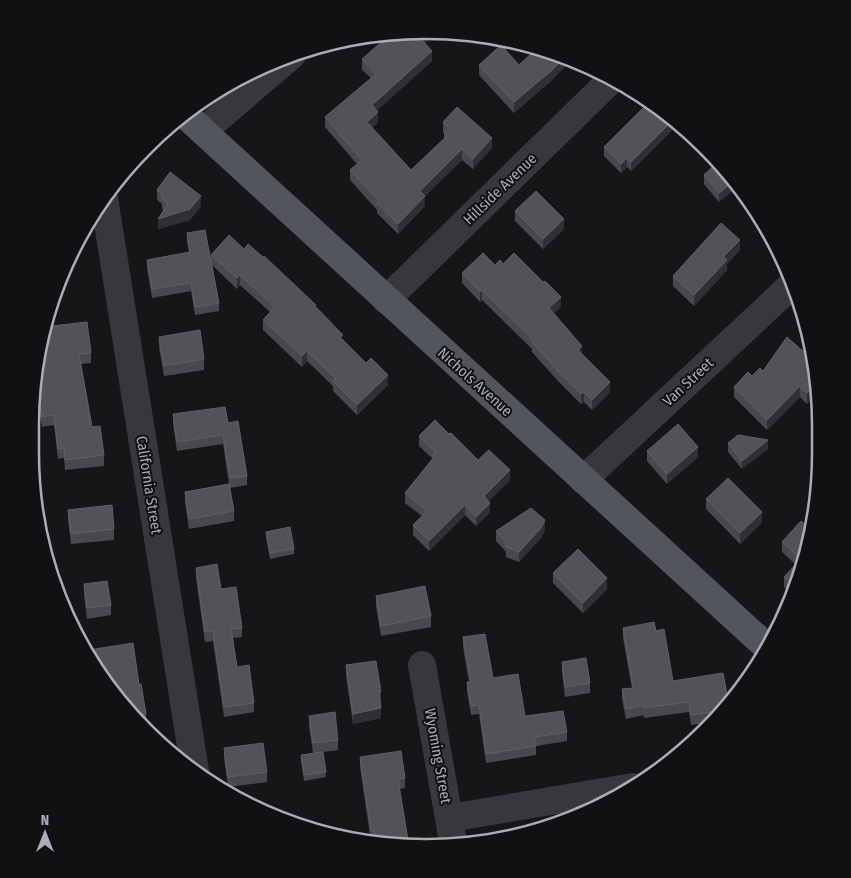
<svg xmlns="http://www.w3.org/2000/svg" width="851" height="878" font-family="'Fira Sans Condensed',sans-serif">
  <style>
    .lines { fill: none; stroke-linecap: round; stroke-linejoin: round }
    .minor { stroke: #37383d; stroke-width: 28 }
    .major { stroke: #53555c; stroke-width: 28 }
    .wall { fill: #47494d }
    .shaded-wall { fill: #2f3033 }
    .building { fill: #525359; stroke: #5f6168 }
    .labels { text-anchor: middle; stroke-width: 4; stroke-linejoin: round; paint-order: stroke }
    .street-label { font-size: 15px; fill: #a8adb8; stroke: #111113 }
    .rim { fill: none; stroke: #a8adb8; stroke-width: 2.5 }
  </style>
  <rect width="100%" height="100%" fill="#161618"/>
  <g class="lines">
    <path class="minor" d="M203 131 292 55
      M104 198 195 771
      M386 300 613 78
      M583 480 793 284
      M422 665 454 847
      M450 818 633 787"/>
    <path class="major" d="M183 113 769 649"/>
  </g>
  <path class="wall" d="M425 43 432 61 376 111 378 122 372 128 411 170 444 139V133L443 132V122L492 148 473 169 462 160 425 196V206L398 234 377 213V210L350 180V170L357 164 325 127V117L371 78 362 70V59Z
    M479 65H519L551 81 514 113 479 75Z
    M644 98 679 123 631 171 627 167 621 173 604 156V147L647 104 644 102Z
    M718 162 739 185 719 202 704 184V175Z
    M157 190 201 206 190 220 158 229 164 211 162 209V204L157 200Z
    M515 211 564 229 543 249 515 221Z
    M761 221 775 242 773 244 761 230Z
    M187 233 211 263V255L244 249 316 308 343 340 388 385 357 415 333 391V386L307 361 302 367 263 330V320L270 312 240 285 237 289 212 265 219 303V311L195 315 191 291 152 298 147 268V260L189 253 187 241Z
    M73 249 74 260 68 261Z
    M740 250 727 264V270L694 306 673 286V276Z
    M503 264 561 307 554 313 582 354 610 392 592 410 584 402 581 404 557 380 532 352V349L482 300 480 302 462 283V273L495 265Z
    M44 327 91 353V363L81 364 92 427 104 455V466L65 470 64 458 58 459 54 425 42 427 33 374 36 362 43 361 41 342Z
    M159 337 204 359V370L164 376 159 347Z
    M814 361 819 391 807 404 800 397 767 430 734 397V387L752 376 763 371Z
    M173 414 228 423 247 476V485L230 488 234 511V521L189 529 185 502V492L229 484 223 444 177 451 173 424Z
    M449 434 478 460 510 480 488 501 490 512 476 526 465 515 429 551 413 535V525L422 516 405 503V493L433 459 419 446V436Z
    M728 443 768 449 742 469 728 452Z
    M647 451 698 457 667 484 647 461Z
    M706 499 762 522 740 544 706 509Z
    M68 510 114 529V540L71 544 68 520Z
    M801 521 800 579 793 596 784 587V577L796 565 782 552V542Z
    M545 530 541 538 519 562 506 557V552L496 541V531Z
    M266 532 294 549V554L270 559 266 537Z
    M196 568 221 589 242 628V637L233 638 237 667 254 703V712L224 717 213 641 205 642 196 578Z
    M553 573 607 589 583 613 553 583Z
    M84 584 111 605V615L87 619 84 595Z
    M376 596 431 616V627L381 636 376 606Z
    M623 628 673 681 729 705 723 713 714 722 691 725 689 712 644 718V715L626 719 622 699V689L632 688 623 638Z
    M463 637 493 678 525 716 567 732V741L536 746V755L486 763 479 714 471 715 467 691V682H469L463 647Z
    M89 650 139 684 146 714V724L141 725 112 693 89 654Z
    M562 662 590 683V693L565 697 562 672Z
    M346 665 381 702H380L381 718 353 724 346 675Z
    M309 716 338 740V750L323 752 326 777 304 781 301 760V755L313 753 309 726Z
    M224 748 267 772V782L228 787 224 758Z
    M360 757 405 778V788L399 789 409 846 375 845 374 841 371 842 360 767Z"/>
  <path class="shaded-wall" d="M427 32H438L420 48V38Z
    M432 51V61L372 115V105Z
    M565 57 572 60 551 81 514 113V102Z
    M378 112V122L367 132V122Z
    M674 119 679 123 631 171V162Z
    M492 138V148L473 169V159Z
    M462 149V160L425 196V206L398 234V224L420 191Z
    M627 158V167L621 173V164Z
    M735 180 739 185 719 202V193Z
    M201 196V206L190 220 158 229V219Z
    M564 219V229L543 249V239Z
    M740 240V250L727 264V270L694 306V295L723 257Z
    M240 275V285L237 289V278Z
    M482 290V300L480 302V292Z
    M561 297V307L549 318V308Z
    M582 346V356L578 350Z
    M307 351V361L302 367V356Z
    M388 375V385L357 415V405Z
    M610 382V392L592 410V400Z
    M817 382 819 391 807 404V393Z
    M800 386V397L767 430V420Z
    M584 392V402L581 404V394Z
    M768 440V449L742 469V461Z
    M698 447V457L667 484V474Z
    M510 470V480L484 506V496Z
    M490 503V512L476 526V517Z
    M465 505V515L429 551V541Z
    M762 512V522L740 544V533Z
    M545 520V530L541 538 519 562V552Z
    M607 578V589L583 613V603Z
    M381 692V702L379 703V693Z
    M381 708V718L353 724V714Z"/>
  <path class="building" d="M399 31 427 32 420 38 432 51 372 105 378 112 367 122 411 170 447 136 444 133 449 128 443 122 457 107 492 138 473 159 462 149 420 191 425 196 398 224 377 203 379 201 350 170 362 160 325 117 376 74 362 59 393 32Z
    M501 45 519 65 533 52 534 53 539 48 552 51 565 57 551 71 514 102 479 65Z
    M649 102 674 119 631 162 627 158 621 164 604 147Z
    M718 162 735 180 719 193 704 175Z
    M170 172 201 196 190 209 158 219 168 204 162 199V194L157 190Z
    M536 191 564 219 543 239 515 211Z
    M721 223 740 240 723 257 727 260 694 295 673 276Z
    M205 230 219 303 195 307 191 283 152 289 147 260 190 252 187 233Z
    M229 235 244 249 248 244 263 257 264 256 316 305 315 306 343 335 340 337 366 363 371 358 388 375 357 405 333 381 336 379 307 351 302 356 263 320 275 307 240 275 237 278 211 255Z
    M483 253 495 265 500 260 503 264 514 253 543 282 545 281 561 297 549 308 582 346 578 350 610 382 592 400 584 392 581 394 557 370 532 342 533 340 482 290 480 292 462 273Z
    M87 322 91 353 79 354 92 427 100 426 104 455 65 460 64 448 58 449 54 415 42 417 34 370 36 362 44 361 42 338 44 327Z
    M200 330 204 359 164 366 159 337Z
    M787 337 814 361 817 382 807 393 800 386 767 420 734 387 748 372 752 376 760 368 763 371Z
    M225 407 228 423 238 421 247 476 230 478 223 435 177 442 173 414Z
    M435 420 449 434 451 433 478 460 489 450 510 470 484 496 490 503 476 517 465 505 429 541 413 525 427 511 405 493 434 457 433 455 436 453 419 436Z
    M678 424 698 447 667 474 647 451Z
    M738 435 768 440 742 461 728 443Z
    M728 478 762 512 740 533 706 499Z
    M229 484 234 511 189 519 185 492Z
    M112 505 114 529 71 534 68 510Z
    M531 508 545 520 541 528 519 552 506 547V543L496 531Z
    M801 521 811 531 800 579 796 588 784 577 801 559 782 542Z
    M290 527 294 549 270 553 266 532Z
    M578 549 607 578 583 603 553 573Z
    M217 564 221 589 236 587 242 628 231 629 237 667 249 665 254 703 224 707 213 631 205 632 196 568Z
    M107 581 111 605 87 608 84 584Z
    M425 586 431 616 381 626 376 596Z
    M654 622 656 631 664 629 673 681 723 673 729 705 725 710 691 715 689 702 644 708V705L626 709 622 689 633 688 623 628Z
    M485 634 493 678 518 674 525 716 563 711 567 732 534 737 536 746 486 754 479 705 471 706 467 682H471L463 637Z
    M133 643 139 684H141L146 714 133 716 112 693 89 655V650Z
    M586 658 590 683 565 687 562 662Z
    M376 661 381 692 379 693 381 708 353 714 346 665Z
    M335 712 338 740 313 743 309 716Z
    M263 743 267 772 228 777 224 748Z
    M401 751 405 778 398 779 409 846 377 845 374 831H371L360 757Z
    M323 752 326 772 304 775 301 755Z"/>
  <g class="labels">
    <g class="street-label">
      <text transform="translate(500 189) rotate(-44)" y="5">Hillside Avenue</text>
      <text transform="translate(475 382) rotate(42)" y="5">Nichols Avenue</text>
      <text transform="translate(688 382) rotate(-43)" y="5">Van Street</text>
      <text transform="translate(149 485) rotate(81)" y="5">California Street</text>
      <text transform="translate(438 756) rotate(80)" y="5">Wyoming Street</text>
    </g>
  </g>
  <path d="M0 0H851V878H0ZM425 39H426A386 386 0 0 1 812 425V453A386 386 0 0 1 426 839H425A386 386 0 0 1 39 453V425A386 386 0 0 1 425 39Z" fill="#111113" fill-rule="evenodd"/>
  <path class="rim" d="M425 39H426A386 386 0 0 1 812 425V453A386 386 0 0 1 426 839H425A386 386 0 0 1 39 453V425A386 386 0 0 1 425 39Z"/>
  <g transform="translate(45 833)" stroke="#111113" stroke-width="4" paint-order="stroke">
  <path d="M0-4L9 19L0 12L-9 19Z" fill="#a8adb8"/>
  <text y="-8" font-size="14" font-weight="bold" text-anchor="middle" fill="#a8adb8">N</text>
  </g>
</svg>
